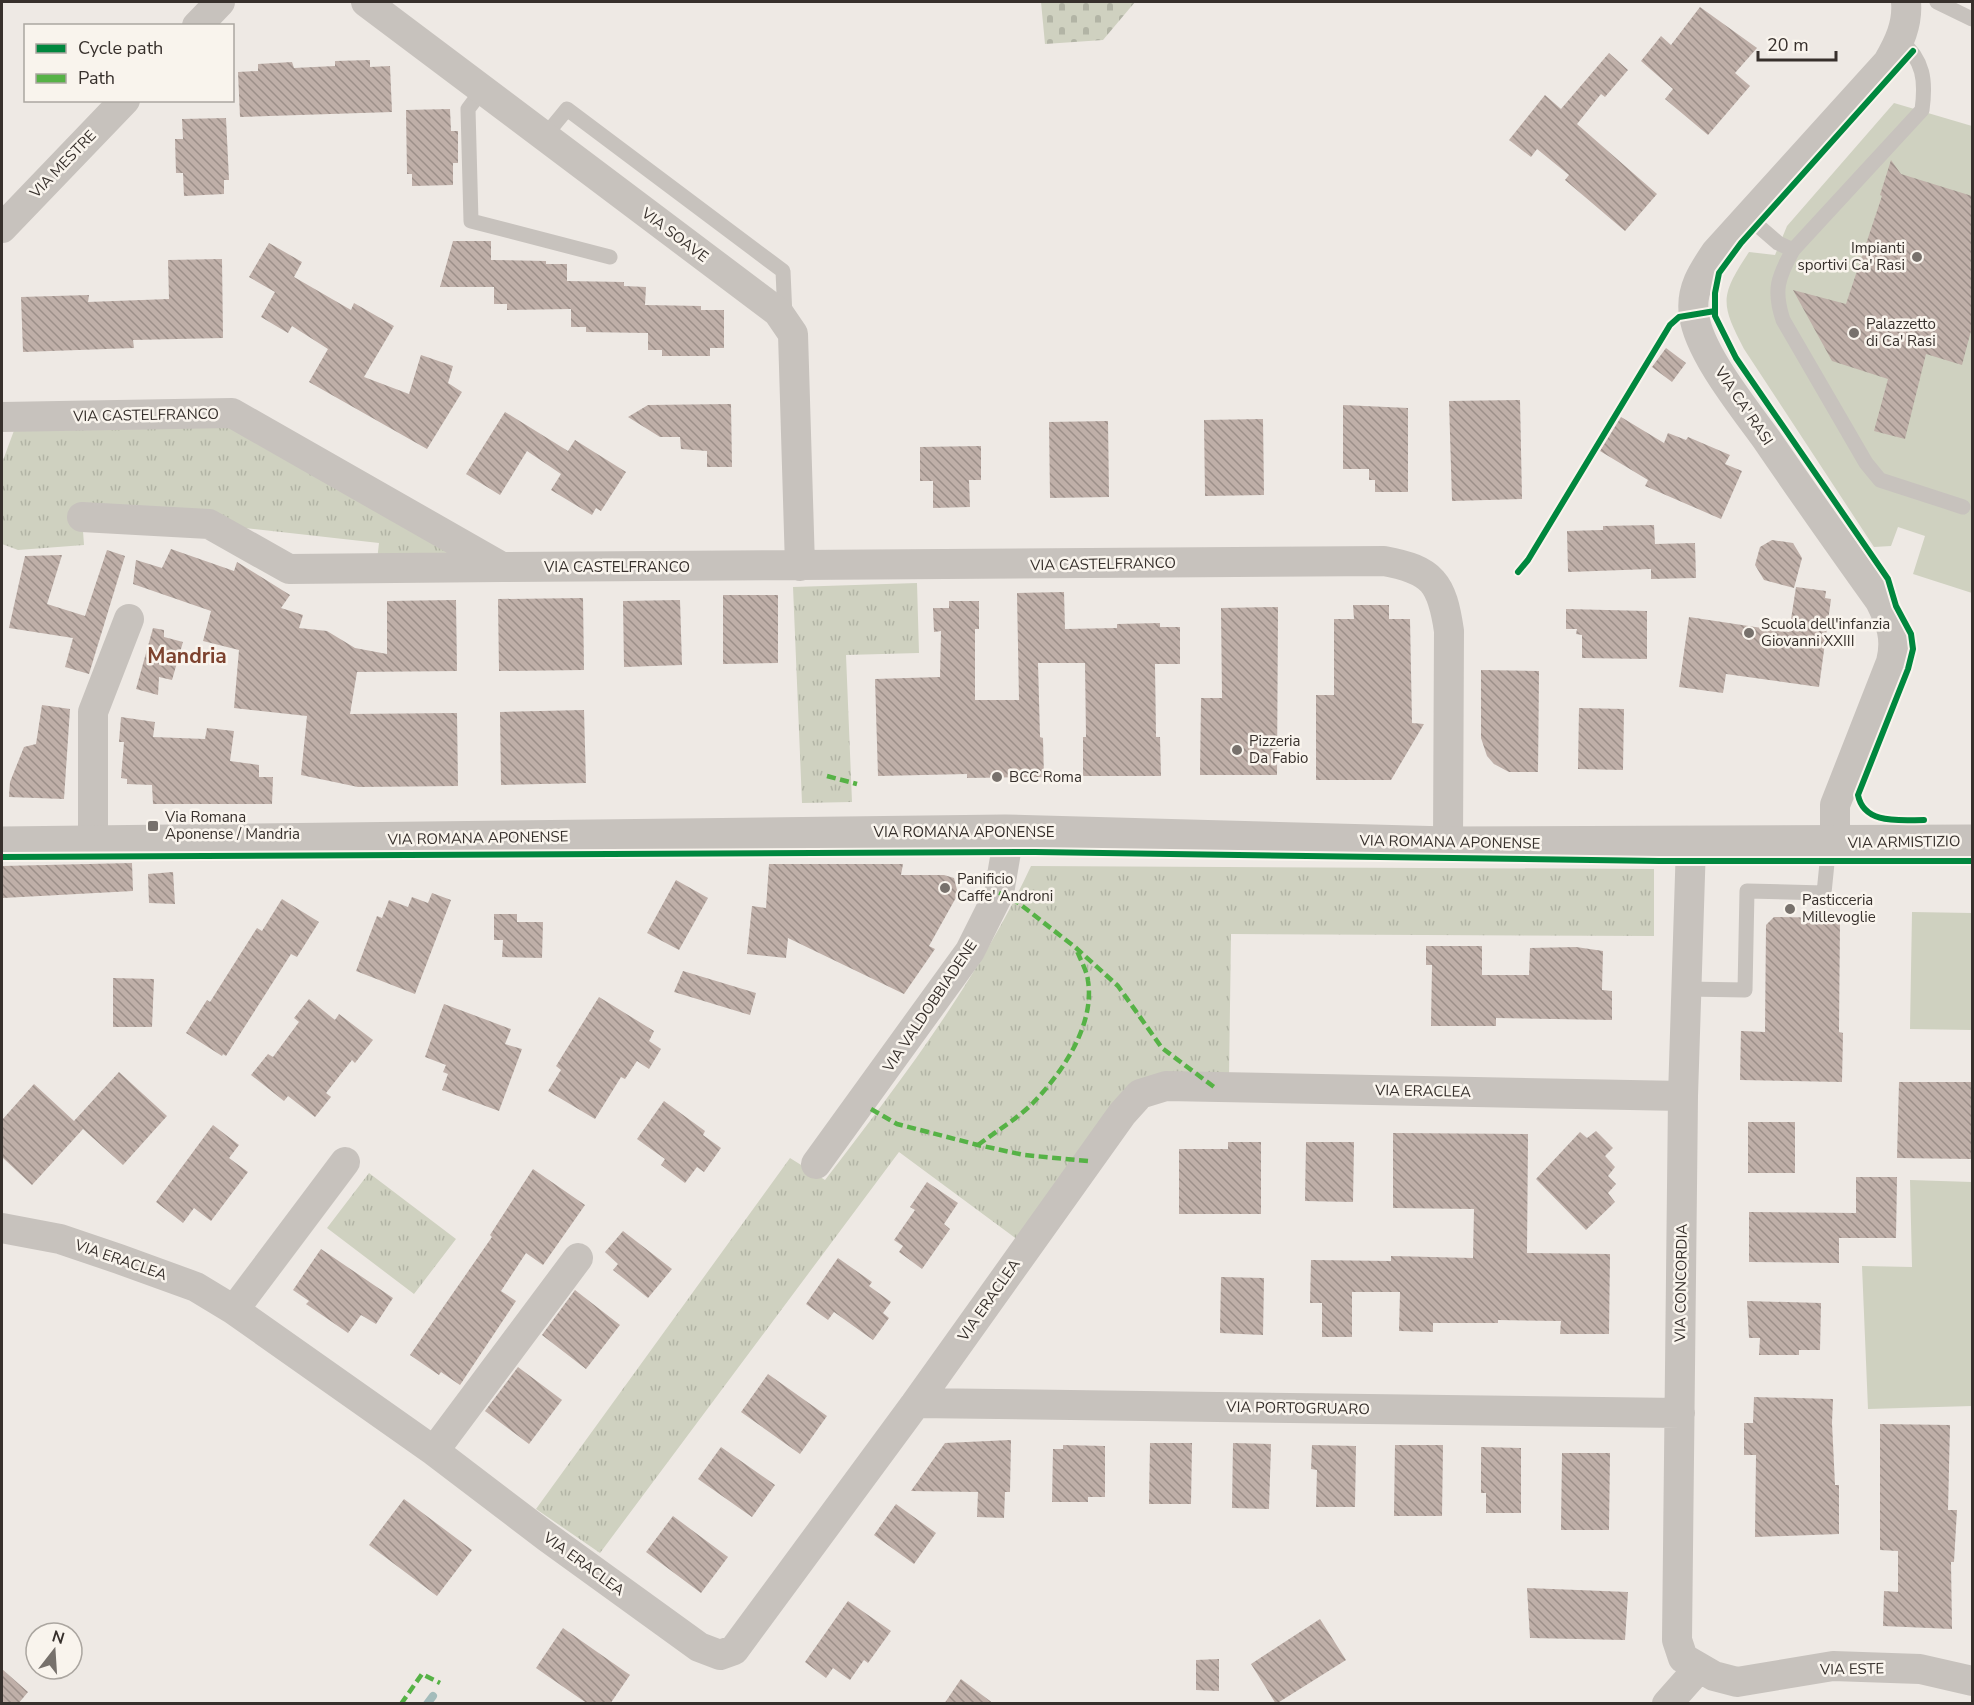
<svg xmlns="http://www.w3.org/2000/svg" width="1974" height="1705" font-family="'Nunito Sans',sans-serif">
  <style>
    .cemetery { fill: url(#cemetery-stones) }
    .park { fill: url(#park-tufts) }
    .garden { fill: #cfd1c0 }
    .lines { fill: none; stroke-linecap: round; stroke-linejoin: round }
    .stream { stroke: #a4bcbb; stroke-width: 8 }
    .building { fill: url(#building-back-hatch) }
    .service { stroke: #c7c2bd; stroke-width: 15 }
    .minor { stroke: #c7c2bd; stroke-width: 30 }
    .tertiary { stroke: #c7c2bd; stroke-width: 33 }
    .quiet { stroke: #56b246; stroke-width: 4.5; stroke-dasharray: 9 4.5; stroke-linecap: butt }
    .cycleway-casing { stroke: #f9f4ed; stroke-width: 10 }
    .cycleway { stroke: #00873e; stroke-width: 6 }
    .poi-dot { fill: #77716c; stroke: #f9f4ed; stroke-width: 2 }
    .labels { text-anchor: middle; stroke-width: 5; stroke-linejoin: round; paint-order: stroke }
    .street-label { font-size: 15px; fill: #37302c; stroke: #f9f4ed }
    .poi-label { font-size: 15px; fill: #37302c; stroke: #f9f4ed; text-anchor: start }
    .district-label { font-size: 21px; font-weight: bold; fill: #7d422e; stroke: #f9f4ed }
  </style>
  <defs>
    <pattern id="cemetery-stones" width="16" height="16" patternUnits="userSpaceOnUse" patternTransform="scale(1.5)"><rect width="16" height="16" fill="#cfd1c0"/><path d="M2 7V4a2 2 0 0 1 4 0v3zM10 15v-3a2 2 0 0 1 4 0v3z" fill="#b2b4a5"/></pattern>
    <pattern id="park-tufts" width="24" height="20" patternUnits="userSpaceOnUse" patternTransform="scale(1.5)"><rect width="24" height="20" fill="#cfd1c0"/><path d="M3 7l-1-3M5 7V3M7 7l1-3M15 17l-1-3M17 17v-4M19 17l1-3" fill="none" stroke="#b2b4a5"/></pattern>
    <pattern id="building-back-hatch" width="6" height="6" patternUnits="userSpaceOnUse" patternTransform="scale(1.5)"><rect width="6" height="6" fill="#bfafa8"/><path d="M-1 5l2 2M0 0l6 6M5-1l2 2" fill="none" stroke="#9c8f89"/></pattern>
  </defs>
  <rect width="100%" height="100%" fill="#eee9e4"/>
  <path class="cemetery" d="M1041 2H1135L1103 40 1045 44Z"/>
  <path class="park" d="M232 413 502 567 376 569 379 543 209 524 82 517 84 545 18 550 2 544V463L19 417Z
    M917 583 919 653 846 655 852 802 802 803 793 587Z
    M1031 866 1654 869V936L1231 934 1229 1078 1161 1077 1018 1240 899 1152 600 1553 536 1509 790 1158 825 1180C901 1081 978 980 1031 866Z
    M369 1173 456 1239 414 1294 327 1228Z"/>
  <path class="garden" d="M1894 103 1972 126V593L1913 574 1925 536 1898 527 1891 546 1874 547 1744 349C1720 303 1720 296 1749 252L1775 255 1787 226Z
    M1912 912 1972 913V1030L1910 1029Z
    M1910 1180 1972 1182V1406L1868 1409 1862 1266 1912 1267Z"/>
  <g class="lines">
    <path class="stream" d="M427 1704 433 1696"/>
  </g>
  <path class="building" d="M1700 7 1757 48 1735 73 1750 86 1708 135 1665 99 1673 89 1641 61 1661 36 1671 45Z
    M1609 53 1628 70 1605 97 1601 94 1577 124 1657 194 1625 231 1565 180 1569 175 1537 149 1531 157 1509 140 1545 95 1561 109Z
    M370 60V67L390 66 392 112 240 117 238 72 258 71V64L292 62 294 68 335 66V61Z
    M450 109 451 131H458V163H453V185L412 186V174H407L406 110Z
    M226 118 229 180H224V194L184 196 183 173H176L175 139H183L182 119Z
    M1891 160 1901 174 1972 196V327L1962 365 1926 354 1905 439 1874 431 1888 379 1832 361 1793 290 1846 304 1882 196 1880 195Z
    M453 241H491V260L546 261V264H567V281L624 282V286L646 287 645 305 701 306V310H724V348H710V356H662V350H648V333L586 332V327H571V309L507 310V304H494V287H440Z
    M269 243 302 262 294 277 351 310 354 303 394 326 364 377 409 394 421 355 453 366 448 383 462 392 427 449 309 382 328 349 292 326 288 333 261 317 275 292 249 277Z
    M222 259 223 338 133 340 134 348 23 352 21 297 89 295 88 302 169 299 168 260Z
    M1666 348 1686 363 1672 382 1652 367Z
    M1520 400 1522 499 1452 501 1449 401Z
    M731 404 732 467H707V451L681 449 680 437H660L628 417 648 405Z
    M1343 405 1408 408V492H1375V480H1369V469H1343Z
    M505 412 568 451 575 440 626 472 601 511 596 508 592 515 551 490 561 474 527 451 500 495 466 474Z
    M1621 417 1664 443 1668 433 1686 440 1688 437 1730 455 1725 464 1742 471 1721 519 1645 486 1648 480 1600 451Z
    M1263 419 1264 495 1205 496 1204 420Z
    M1108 421 1109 497 1050 498 1049 422Z
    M981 446V480H969L970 507 933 508V481H920V447Z
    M1654 525 1655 544 1695 543 1696 578 1651 579V569L1568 572 1567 531 1603 530V526Z
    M1772 540 1793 543 1802 558 1794 588 1764 580 1755 565 1760 547Z
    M171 549 234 571 237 562 290 595 281 608 303 615 299 628 327 631 355 648 387 654V601L456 600 457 671 357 672 350 714 457 713 458 786 358 787 301 775 307 716 234 708 239 650 203 641 211 611 133 584 136 560 162 568Z
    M107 550 125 556 89 674 65 667 73 638 9 628 25 556 62 555 47 604 85 616Z
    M1796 587 1826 591 1825 598 1831 599 1819 687 1726 674 1723 693 1679 687 1689 617 1789 632Z
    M1064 592 1065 629 1117 628V624L1160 623V627H1180V664H1155L1156 737H1160L1161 776H1083V737H1086L1085 663H1038L1040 737 1043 738 1044 777 967 778V774L878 776 875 679 940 677 941 631 934 632 933 608H949V601H979V629H975V700H1019L1017 593Z
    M723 595H778V663L723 664Z
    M583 598 584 670 499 671 498 599Z
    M680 600 682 665 624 667 623 601Z
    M1353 605H1389V619H1410L1412 723 1424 724 1391 780H1316V695H1334V619H1354Z
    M1278 607 1277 775H1200L1201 698H1222L1221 608Z
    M1566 609 1647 611V659L1582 658V635L1576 634 1577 629H1566Z
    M153 628 164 630V637L183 642 172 680 159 677 158 695 136 689Z
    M1481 670 1539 671 1538 772H1509L1494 764 1487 756 1481 738Z
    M42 705 70 709 64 799 9 797 10 782 24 747 36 744Z
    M1579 708 1624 709 1623 770 1578 769Z
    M584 710 586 783 501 785 500 712Z
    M121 717 155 722 153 737 205 739 207 728 234 731 230 761 259 765V777H273L272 804H153L152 785 127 784V779L121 778 124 742H119Z
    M132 863 133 891 3 898 2 866Z
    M769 864H903L901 875H944L954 878 958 894 929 946 935 949 904 994 788 938 786 958 747 954 752 906 766 908Z
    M173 872 175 904 149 903 148 874Z
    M676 880 708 898 679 950 647 933Z
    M432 893 451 900 415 994 356 971 377 916 382 918 389 900 408 907 412 897 428 903Z
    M282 899 319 922 297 957 291 954 226 1056 223 1054 222 1056 186 1033 207 1000 210 1002 257 928 262 931Z
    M494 914H517V922H543L542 958 502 957 503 940H494Z
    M1774 917 1840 918 1839 1032 1843 1033 1842 1082 1740 1080 1741 1031 1765 1032 1766 925Z
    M1426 946H1482V975H1529L1530 948 1576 947 1603 951 1602 990 1612 991V1020L1496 1018V1026H1431L1432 965H1426Z
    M683 971 756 993 750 1015 674 992Z
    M113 978 154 979 152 1027H113Z
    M599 997 654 1031 649 1041 661 1049 649 1069 637 1061 625 1079 621 1077 595 1119 548 1091 561 1070 556 1066Z
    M309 999 335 1020 339 1014 373 1040 355 1063 352 1060 326 1093 331 1097 315 1117 288 1096 284 1101 251 1075 268 1054 273 1057 299 1022 294 1018Z
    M444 1004 511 1029 505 1044 522 1049 499 1111 442 1090 448 1074 443 1072 446 1065 425 1057Z
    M119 1072 167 1116 123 1165 83 1129 32 1185 2 1157V1120L34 1084 74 1121Z
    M1899 1082H1972V1159L1897 1158Z
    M664 1101 705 1131 703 1135 721 1148 704 1172 697 1167 685 1183 661 1165 665 1159 637 1139Z
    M1748 1122H1795V1173H1748Z
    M213 1125 239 1145 229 1158 248 1172 211 1221 194 1208 183 1223 156 1202Z
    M1596 1131 1613 1148 1605 1156 1615 1167 1608 1176 1616 1184 1608 1193 1615 1202 1586 1230 1536 1179 1580 1132 1587 1138Z
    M1393 1133 1528 1134 1527 1253 1610 1254 1609 1334H1560L1561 1321 1498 1320V1323H1433V1332L1399 1331 1400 1292H1352V1337H1322V1303H1310L1311 1260 1391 1261V1256L1473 1258 1474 1209 1393 1208Z
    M1228 1142H1261V1214H1179V1149H1228Z
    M1306 1142H1354L1353 1202 1305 1201Z
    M533 1169 585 1205 543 1265 526 1253 501 1291 516 1301 460 1385 441 1372 439 1375 410 1355 492 1237 490 1235Z
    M1856 1177H1897L1896 1238H1839V1263L1749 1262V1212L1856 1213Z
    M927 1182 958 1203 944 1224 950 1229 922 1269 899 1252 903 1246 894 1240 915 1210 910 1207Z
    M623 1231 672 1269 648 1298 613 1270 618 1264 605 1252Z
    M321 1249 393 1298 376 1324 361 1315 348 1333 306 1304 309 1301 293 1290Z
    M838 1258 872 1282 869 1286 891 1302 883 1313 889 1318 873 1340 834 1312 828 1320 806 1304Z
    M1221 1277 1264 1278 1263 1335 1220 1333Z
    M575 1290 620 1325 586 1369 542 1335Z
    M1747 1301 1821 1303 1820 1350H1799V1355H1759L1760 1338H1749Z
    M518 1367 562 1400 529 1444 485 1411Z
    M768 1374 827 1416 800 1454 741 1412Z
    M1754 1397 1833 1399 1832 1423 1835 1485H1839V1534L1755 1537 1756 1455H1744V1423H1753Z
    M1880 1424 1950 1425 1948 1510H1957L1954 1562H1951L1952 1629 1883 1626 1884 1591 1898 1592V1551L1880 1550Z
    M1011 1440 1010 1492H1005L1004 1518 977 1517 978 1492 911 1491 945 1443Z
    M1150 1443H1192L1191 1504H1149Z
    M1233 1443 1271 1444 1269 1509 1232 1508Z
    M1063 1445 1105 1446V1497H1088V1502H1052L1053 1449H1063Z
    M1312 1445 1356 1446 1355 1507H1316L1317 1470 1311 1469Z
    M1395 1445H1443L1442 1516H1394Z
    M721 1447 775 1485 752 1517 698 1479Z
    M1481 1447 1521 1448V1513H1486V1493H1481Z
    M1562 1453H1610L1609 1530H1561Z
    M404 1499 472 1550 437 1596 369 1545Z
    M896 1504 936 1533 914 1564 874 1535Z
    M673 1516 728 1557 701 1593 646 1552Z
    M1527 1588 1628 1592 1625 1640 1530 1638Z
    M848 1601 891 1631 868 1663 864 1660 850 1680 833 1668 826 1678 805 1662Z
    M1320 1619 1346 1660 1276 1704 1251 1664Z
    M563 1628 630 1675 610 1704H588L536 1668Z
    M1219 1659V1691L1196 1690V1660Z
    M2 1669 28 1692 18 1704H2Z
    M961 1679 994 1704H944Z"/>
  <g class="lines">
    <path class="service" d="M1937 2 1972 19
      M1900 40C1924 60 1926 81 1922 110L1793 250C1778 277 1773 290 1783 320L1866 463 1880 480 1963 507
      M483 89 468 109 471 221 610 257
      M544 137 567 109 783 271 785 317
      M1748 217 1778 243 1793 250
      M1687 989 1745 990 1747 891 1824 893 1829 843"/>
    <path class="minor" d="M366 2 778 312 793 334 800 566
      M197 26 220 2
      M2 228 125 100
      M2 417 232 413 502 567 1384 561C1433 570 1442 583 1449 631L1448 843
      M82 517 209 524 289 569 502 567
      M93 841V712L129 619
      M1835 843V805L1891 662C1897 638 1891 623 1880 601 1842 548 1804 494 1767 440 1744 408 1699 353 1694 315 1690 290 1703 271 1716 252L1888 62C1899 43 1908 24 1906 2
      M1691 844 1683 1096 1677 1640 1683 1658 1714 1676 1737 1682 1833 1666 1920 1669 1972 1681
      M816 1164 970 951 999 893 1006 852 1005 831
      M2 1228 60 1239 119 1259 196 1287 234 1310 434 1451 547 1537 699 1647 720 1655 734 1650 916 1403 1122 1114 1140 1094 1166 1086 1683 1096
      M234 1310 345 1162
      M916 1403 1680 1413
      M434 1451 578 1258
      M1667 1704 1698 1669"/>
    <path class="tertiary" d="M2 843 1005 831 1448 843 1972 841"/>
    <path class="quiet" d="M827 776 857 784
      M999 893 1012 898 1075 947 1118 986 1162 1048 1214 1087
      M871 1109 897 1124 978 1145 1024 1155 1088 1161
      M978 1145C995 1132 1017 1119 1033 1103 1062 1073 1095 1025 1088 981 1087 971 1081 961 1077 951
      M401 1704 422 1674 440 1683"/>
    <g class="cycleway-casing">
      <path id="cycleway" d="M1913 51 1741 243 1719 273 1715 293V316L1736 358 1888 579 1896 606 1911 634 1913 649 1908 669 1858 795C1864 825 1900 820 1924 820
        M1518 572 1528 560 1670 325 1679 317 1715 311
        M2 857 1035 852 1659 861H1972"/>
    </g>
    <use href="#cycleway" class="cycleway"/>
  </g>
  <g class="poi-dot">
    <circle cx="1917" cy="257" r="6"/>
    <circle cx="1854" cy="333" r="6"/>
    <circle cx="1749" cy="633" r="6"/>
    <circle cx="1237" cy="750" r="6"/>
    <circle cx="997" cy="777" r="6"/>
    <rect x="147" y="820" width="12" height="12" rx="3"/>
    <circle cx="945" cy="888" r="6"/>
    <circle cx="1790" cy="909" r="6"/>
  </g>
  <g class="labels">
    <g class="street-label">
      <text transform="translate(63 164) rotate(-46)" y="5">VIA MESTRE</text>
      <text transform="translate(675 235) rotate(37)" y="5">VIA SOAVE</text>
      <text transform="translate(1744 406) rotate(56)" y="5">VIA CA' RASI</text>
      <text transform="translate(146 415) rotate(-1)" y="5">VIA CASTELFRANCO</text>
      <text transform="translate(1103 564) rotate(-1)" y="5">VIA CASTELFRANCO</text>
      <text x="617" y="572">VIA CASTELFRANCO</text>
      <text x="964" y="837">VIA ROMANA APONENSE</text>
      <text transform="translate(478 838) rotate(-1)" y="5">VIA ROMANA APONENSE</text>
      <text transform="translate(1450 842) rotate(1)" y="5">VIA ROMANA APONENSE</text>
      <text transform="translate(1904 842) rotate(-1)" y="5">VIA ARMISTIZIO</text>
      <text transform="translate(930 1006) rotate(-56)" y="5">VIA VALDOBBIADENE</text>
      <text transform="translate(1423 1091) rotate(1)" y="5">VIA ERACLEA</text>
      <text transform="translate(121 1260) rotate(19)" y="5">VIA ERACLEA</text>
      <text transform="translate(1681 1283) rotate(-89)" y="5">VIA CONCORDIA</text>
      <text transform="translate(989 1300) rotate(-55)" y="5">VIA ERACLEA</text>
      <text transform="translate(1298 1408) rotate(1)" y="5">VIA PORTOGRUARO</text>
      <text transform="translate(584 1564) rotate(36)" y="5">VIA ERACLEA</text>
      <text transform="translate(1852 1669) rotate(-1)" y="5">VIA ESTE</text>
    </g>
    <g class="poi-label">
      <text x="1905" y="253" text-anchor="end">Impianti<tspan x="1905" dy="17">sportivi Ca' Rasi</tspan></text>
      <text x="1866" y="329">Palazzetto<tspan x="1866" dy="17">di Ca' Rasi</tspan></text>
      <text x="1761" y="629">Scuola dell'infanzia<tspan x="1761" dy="17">Giovanni XXIII</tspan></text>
      <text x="1249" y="746">Pizzeria<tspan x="1249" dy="17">Da Fabio</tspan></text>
      <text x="1009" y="782">BCC Roma</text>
      <text x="165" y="822">Via Romana<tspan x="165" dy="17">Aponense / Mandria</tspan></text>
      <text x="957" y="884">Panificio<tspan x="957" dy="17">Caffe' Androni</tspan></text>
      <text x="1802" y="905">Pasticceria<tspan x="1802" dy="17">Millevoglie</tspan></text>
    </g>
    <g class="district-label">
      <text x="187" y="663">Mandria</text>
    </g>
  </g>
  <rect width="1974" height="1705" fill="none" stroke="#37302c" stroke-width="6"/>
  <rect x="24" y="24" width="210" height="78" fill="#f9f4ed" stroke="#aba6a0" stroke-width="1.5"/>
  <rect x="36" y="44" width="30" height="9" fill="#00873e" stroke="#aba6a0" stroke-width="1.5"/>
  <text x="78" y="54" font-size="18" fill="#37302c">Cycle path</text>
  <rect x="36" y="74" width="30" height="9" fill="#56b246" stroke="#aba6a0" stroke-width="1.5"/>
  <text x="78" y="84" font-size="18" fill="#37302c">Path</text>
  <g transform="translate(54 1651) rotate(17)"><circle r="28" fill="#f9f4ed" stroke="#aba6a0" stroke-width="1.5"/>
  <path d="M0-4.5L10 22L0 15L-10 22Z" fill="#77716c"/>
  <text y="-9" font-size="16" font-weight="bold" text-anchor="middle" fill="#37302c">N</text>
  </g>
  <path d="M1758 51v9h78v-9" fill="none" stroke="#37302c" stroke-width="3"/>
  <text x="1767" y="51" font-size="18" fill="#37302c" stroke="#f9f4ed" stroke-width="4.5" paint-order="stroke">20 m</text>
</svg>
